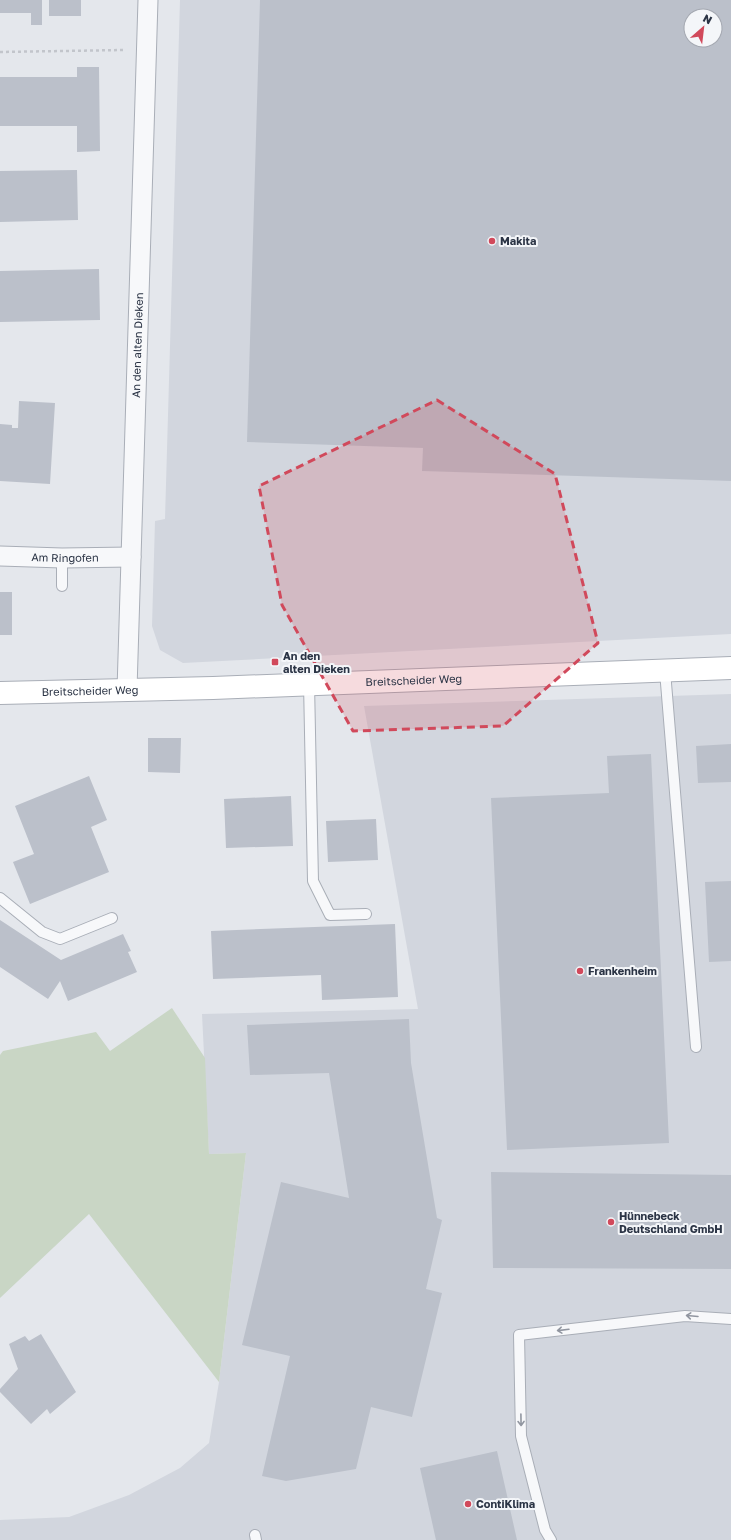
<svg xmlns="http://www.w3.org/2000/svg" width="731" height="1540" font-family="'Golos Text',sans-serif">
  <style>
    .built { fill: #d2d6de; fill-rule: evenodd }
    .green { fill: #c9d6c5 }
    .building { fill: #bbc0ca; fill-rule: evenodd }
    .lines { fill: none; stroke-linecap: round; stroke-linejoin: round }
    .lane-casing { stroke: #a9aeb7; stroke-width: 12 }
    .street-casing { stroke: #a9aeb7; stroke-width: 21 }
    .secondary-casing { stroke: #a9aeb7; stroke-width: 24 }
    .path { stroke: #c2c5cb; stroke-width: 2.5; stroke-dasharray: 3 3; stroke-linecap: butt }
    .lane { stroke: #f7f8fa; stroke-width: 10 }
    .street { stroke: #f7f8fa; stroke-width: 19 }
    .secondary { stroke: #fff; stroke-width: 22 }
    .oneway { stroke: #9196a0 }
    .marked { fill: #d1495b; fill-opacity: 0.2; stroke: #d1495b; stroke-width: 3; stroke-dasharray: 8 5; stroke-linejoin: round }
    .poi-dot { fill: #d1495b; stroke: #f4f6f9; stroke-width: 1.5 }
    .labels { text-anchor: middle; stroke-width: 4; stroke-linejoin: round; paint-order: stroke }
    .poi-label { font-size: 11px; font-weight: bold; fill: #2b3445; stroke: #f4f6f9; text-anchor: start }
    .street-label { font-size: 11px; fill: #2b3445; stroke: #f4f6f9 }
  </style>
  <rect width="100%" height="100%" fill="#e4e7ec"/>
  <path class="built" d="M180 0H731V634L183 663 160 650 152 626 155 521 165 519ZM691 16H715V40H691Z
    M731 694V1540H0V1520L69 1517 129 1495 180 1468 209 1443 219 1382 246 1153 209 1154 202 1014 418 1009 364 706Z"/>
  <path class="green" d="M172 1008 205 1058 209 1154 246 1153 219 1382 89 1214 0 1298V1055L3 1051 96 1032 110 1051Z"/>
  <path class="building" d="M0 0H42V25H31V13H0Z
    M49 0H81V16H49Z
    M260 0H731V481L422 471 423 448 247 442ZM691 16H715V40H691Z
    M77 67H99L100 151 77 152V126H0V77H77Z
    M77 170 78 220 0 222V171Z
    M99 269 100 320 0 322V271Z
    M19 401 55 403 50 484 0 481V424L12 425V428H18Z
    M0 592H12V635H0Z
    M148 738H181L180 773 148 772Z
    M731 744V782L698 783 696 746Z
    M651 754 669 1143 507 1150 491 798 609 793 607 756Z
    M89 776 107 820 91 827 109 872 30 904 13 862 34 854 15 806Z
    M291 796 293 846 226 848 224 799Z
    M376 819 378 860 328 862 326 821Z
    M731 881V961L709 962 705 882Z
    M0 920 61 960 123 934 131 951 128 952 137 972 68 1001 60 981 48 999 0 967Z
    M395 924 398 997 322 1000 321 975 213 979 211 931Z
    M409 1019 411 1063 437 1218 442 1220 426 1289 442 1293 412 1417 371 1407 356 1469 286 1481 262 1476 290 1356 242 1345 281 1182 349 1198 329 1073 250 1075 247 1025Z
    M491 1172 731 1175V1269L493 1268Z
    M41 1334 76 1392 50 1414 47 1409 31 1424 0 1392V1389L18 1369 9 1344 25 1336 29 1341Z
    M497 1451 517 1540H436L420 1468Z"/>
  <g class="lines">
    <g class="lane-casing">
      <path id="lane" d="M62 558V586
        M665 671 696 1047
        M309 683 313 881 330 915 366 914
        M0 898 42 932 60 939 112 918
        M255 1535 256 1540
        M551 1540 545 1530 521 1436 519 1335 685 1316 731 1319"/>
    </g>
    <g class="street-casing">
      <g id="street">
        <path id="s1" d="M0 556 62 558 131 557"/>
        <path id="s2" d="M127 690 148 0"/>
      </g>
    </g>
    <g class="secondary-casing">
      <g id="secondary">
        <path id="s3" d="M0 693 213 688 731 668"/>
      </g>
    </g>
    <path class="path" d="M0 52 124 50"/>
    <use href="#lane" class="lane"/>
    <use href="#street" class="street"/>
    <use href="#secondary" class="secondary"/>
  </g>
  <defs><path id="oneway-shaft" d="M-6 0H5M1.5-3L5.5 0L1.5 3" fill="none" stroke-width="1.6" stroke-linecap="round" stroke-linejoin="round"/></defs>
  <g class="oneway">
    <use href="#oneway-shaft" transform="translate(692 1316) rotate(-175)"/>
    <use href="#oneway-shaft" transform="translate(563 1330) rotate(173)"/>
    <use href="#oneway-shaft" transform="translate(521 1420) rotate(89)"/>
  </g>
  <path class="marked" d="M437 400 555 474 598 643 503 726 353 731 282 605 259 486Z"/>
  <g class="poi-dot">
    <circle cx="492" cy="241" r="4"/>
    <rect x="271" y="658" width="8" height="8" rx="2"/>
    <circle cx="580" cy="971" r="4"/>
    <circle cx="611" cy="1222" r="4"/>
    <circle cx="468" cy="1504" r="4"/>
  </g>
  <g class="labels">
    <g class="poi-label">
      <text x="500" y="245">Makita</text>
      <text x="283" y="660">An den<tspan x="283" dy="13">alten Dieken</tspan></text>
      <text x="588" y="975">Frankenheim</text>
      <text x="619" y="1220">Hünnebeck<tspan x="619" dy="13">Deutschland GmbH</tspan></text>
      <text x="476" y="1508">ContiKlima</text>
    </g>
    <g class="street-label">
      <text dy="4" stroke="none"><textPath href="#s2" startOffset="345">An den alten Dieken</textPath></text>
      <text dy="4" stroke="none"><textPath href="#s1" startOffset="65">Am Ringofen</textPath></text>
      <text dy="4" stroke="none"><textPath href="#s3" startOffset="414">Breitscheider Weg</textPath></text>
      <text dy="4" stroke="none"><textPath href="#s3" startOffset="90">Breitscheider Weg</textPath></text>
    </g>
  </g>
  <g transform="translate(703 28) rotate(28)"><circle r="19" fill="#f4f6f9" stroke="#a4a8b1"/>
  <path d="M0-3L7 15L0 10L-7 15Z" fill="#d1495b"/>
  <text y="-6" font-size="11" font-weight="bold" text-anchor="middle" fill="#2b3445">N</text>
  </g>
</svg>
